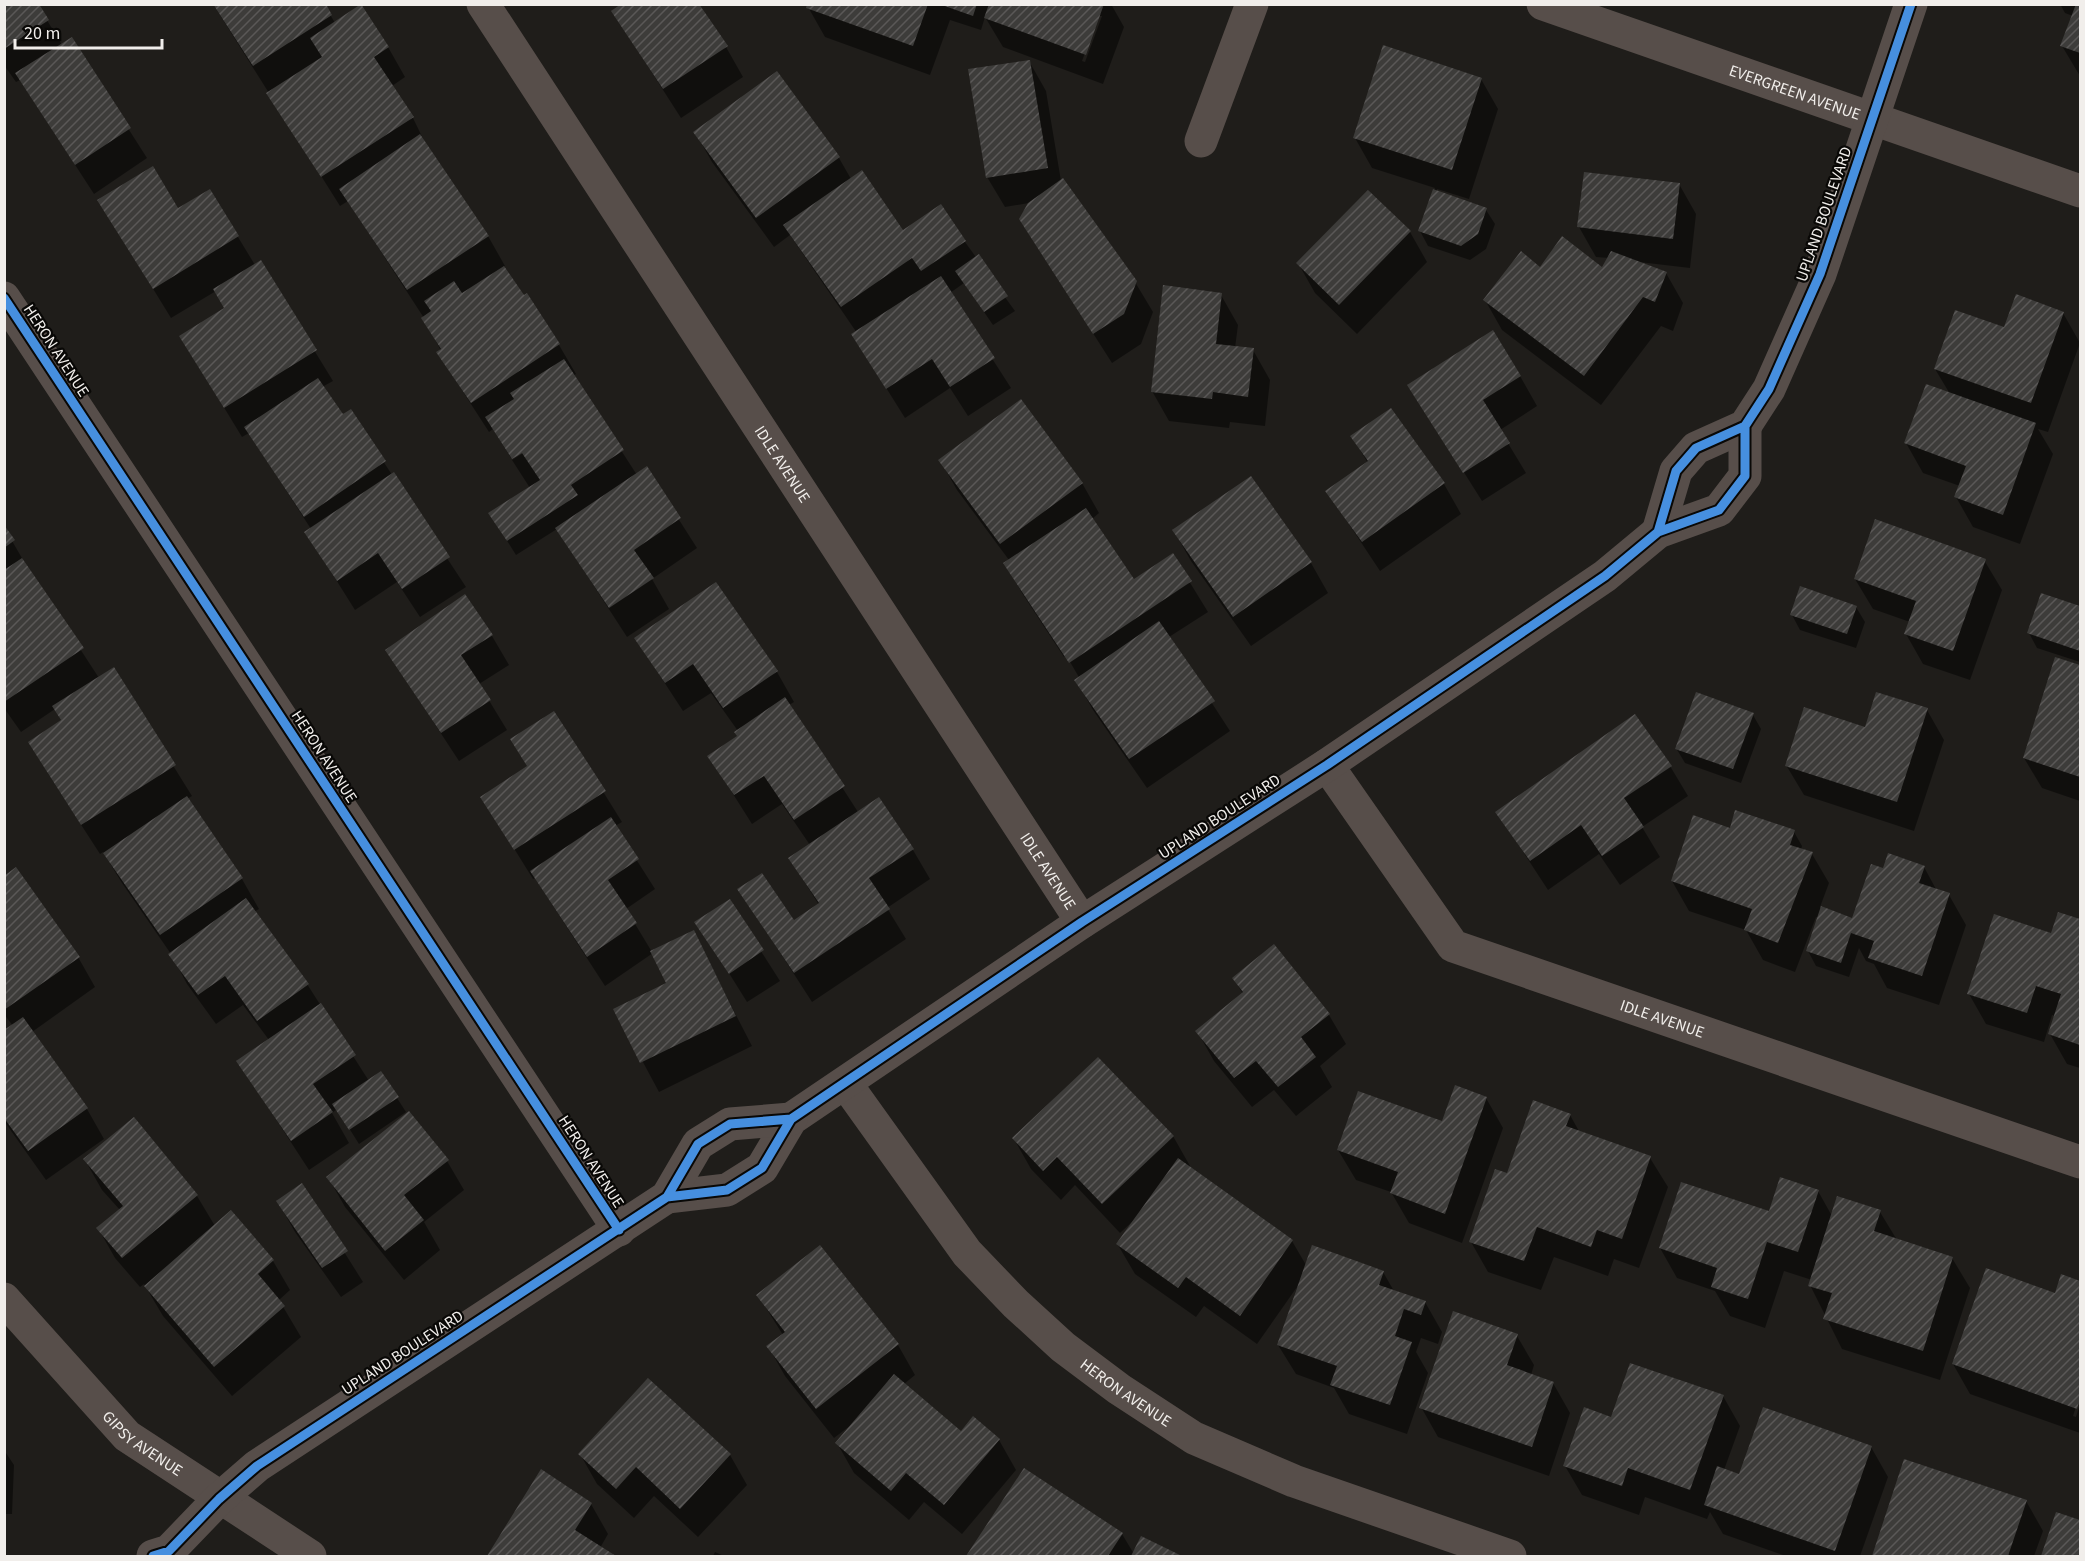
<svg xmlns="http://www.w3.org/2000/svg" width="2085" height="1561" font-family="'Source Sans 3',sans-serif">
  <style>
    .shadow { fill: #0007; fill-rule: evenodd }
    .building { fill: url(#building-hatch) }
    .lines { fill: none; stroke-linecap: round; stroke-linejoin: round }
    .minor { stroke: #574e4a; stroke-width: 33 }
    .cycleway-casing { stroke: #090806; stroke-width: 13 }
    .cycleway { stroke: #468fdf; stroke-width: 9 }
    .labels { text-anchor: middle; stroke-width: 4.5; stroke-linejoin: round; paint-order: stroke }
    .street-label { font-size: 16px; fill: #f1eeeb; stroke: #090806 }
  </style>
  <defs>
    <pattern id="building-hatch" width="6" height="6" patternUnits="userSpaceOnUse" patternTransform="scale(1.5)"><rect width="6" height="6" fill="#3d3c3a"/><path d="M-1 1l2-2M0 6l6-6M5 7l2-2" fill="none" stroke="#5a5857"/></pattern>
  </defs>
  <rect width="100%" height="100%" fill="#1f1d1a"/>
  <path class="shadow" d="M4 4H43L39 7 62 45 71 39 147 158 94 194 20 80 16 82 4 65Z
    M213 4H324L335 23 388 47 405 77 392 86 413 118 428 149 488 236 505 266 503 267 524 297 526 296 559 345 576 374 573 376 637 475 646 468 697 548 652 579 669 609 627 637 557 529 516 555 499 528 530 488 512 460 541 442 546 435 511 458 493 429 489 432 438 353 441 351 424 318 348 201 340 206Z
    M809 4H1111L1124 27 1103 84 1003 47 985 17 981 30 950 20 930 75 825 37 808 7ZM1099 16H1102L1085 62 1082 61Z
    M2060 4H2080V76L2062 46 2073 16 2065 13Z
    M613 12 726 47 743 77 681 118Z
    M1029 61 1046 91 1061 181 1135 282 1153 312 1141 344 1112 363 1020 219 1029 203 1005 207 987 177Z
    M1481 79 1498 109 1469 199 1437 189 1436 192 1486 210 1495 224 1486 249 1470 260 1428 246 1420 231 1435 188 1372 168 1355 138Z
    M695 132 839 158 851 179 903 232 965 242 1015 311 993 325 964 283 950 293 1011 388 968 416 950 388 905 418 853 335 857 333 790 235 774 247 712 162Z
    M1679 184 1696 214 1690 268 1639 262 1666 273 1683 303 1673 331 1661 326 1601 405 1502 330 1485 300 1603 269 1609 258 1596 257 1579 227Z
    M210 191 255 265 260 262 333 381 322 387 342 416 350 411 466 587 420 617 397 582 355 610 306 532 311 529 249 433 242 437 181 337 226 309 216 291 171 318 117 230 178 210Z
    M1368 192 1410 232 1427 262 1357 334 1315 293 1298 263Z
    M1221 295 1238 325 1235 348 1253 350 1270 380 1265 426 1230 422 1229 428 1169 421 1152 391Z
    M2063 313 2080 343 2048 432 2038 429 2053 454 2020 544 1973 527 1956 497 1960 486 1923 473 1906 443 1950 394 1935 369Z
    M1520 376 1537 406 1500 430 1526 473 1482 501 1409 385Z
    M1391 410 1444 484 1461 514 1380 571 1327 491 1368 463 1352 437Z
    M940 460 1082 483 1099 513 1092 519 1133 581 1173 555 1208 612 1169 637 1230 731 1147 788 1093 710 1076 680 1080 679 1066 655 1064 657 1022 593 1005 563 1009 560 957 490Z
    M1251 478 1311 563 1328 593 1251 646 1191 561 1174 531Z
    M4 527 30 572 99 678 113 669 192 796 187 799 242 879 259 909 254 912 307 984 369 1081 397 1098 406 1112 359 1144 337 1109 332 1113 349 1143 309 1170 238 1061 269 1040 243 1005 216 1024 187 984 171 954 122 883 103 852 100 854 47 772 62 722 55 709 21 732 4 708Z
    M1984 560 2002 590 1970 680 1923 664 1906 634 1910 622 1873 609 1855 579Z
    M716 584 777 672 794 702 789 705 858 812 913 850 930 879 887 908 906 939 812 1002 739 889 794 922 819 905 790 859 810 845 782 804 752 824 709 756 739 736 738 731 711 693 683 711 636 639Z
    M2042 594 2080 607V662L2037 648 2029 633Z
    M1856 607 1865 622 1856 648 1800 630 1792 615Z
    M492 636 509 665 479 684 507 730 459 761 387 651Z
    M2056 659 2080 667V801L2042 788 2024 758Z
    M1927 710 1944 740 1914 831 1804 795 1786 765 1866 728Z
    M554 713 622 822 615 826 655 889 626 909 652 952 693 932 752 1046 659 1092 615 1010 668 984 653 953 605 986 535 878 533 879 482 797 528 767Z
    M1753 715 1761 729 1741 783 1685 763 1676 748Z
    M1670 766 1688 796 1642 827 1660 857 1620 885 1599 854 1548 890 1497 812Z
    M1731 829 1794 832 1802 846 1801 850 1812 854 1829 883 1820 907 1852 922 1884 870 1924 867 1937 891 1949 895 1966 925 1939 1005 1887 988 1874 964 1866 961 1859 948 1849 977 1816 966 1808 951 1819 918 1816 917 1795 972 1763 960 1746 930 1689 911 1672 881Z
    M4 878 78 957 95 987 32 1032 87 1109 104 1139 46 1180 4 1121V1032L13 1026 4 1014Z
    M729 901 780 981 747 1002 697 922Z
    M2059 914 2080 920V1068L2067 1064 2050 1034 2056 1016 2052 1015 2044 1042 1986 1024 1969 994 2052 934Z
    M1234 979 1329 1015 1346 1044 1320 1066 1332 1087 1296 1116 1274 1090 1252 1107 1214 1061 1197 1031 1243 994Z
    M1486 1098 1503 1128 1462 1243 1409 1223 1391 1192 1356 1180 1338 1150 1443 1123Z
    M1570 1115 1580 1133 1650 1158 1668 1187 1639 1268 1614 1259 1608 1276 1554 1257 1541 1290 1488 1272 1471 1242 1508 1175Z
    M1173 1136 1190 1166 1188 1168 1292 1241 1306 1265 1383 1272 1394 1291 1425 1302 1442 1332 1438 1344 1421 1338 1416 1352 1428 1373 1407 1434 1349 1414 1334 1388 1296 1374 1278 1345 1297 1287 1257 1344 1204 1306 1196 1317 1135 1274 1118 1245 1134 1220 1120 1233 1075 1185 1061 1200 1031 1169 1014 1139Z
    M85 1160 197 1196 215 1226 273 1261 290 1290 279 1300 301 1337 232 1396 163 1316 144 1284 140 1287 115 1258 98 1228 120 1210 102 1190Z
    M447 1161 464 1190 424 1222 440 1250 404 1280 345 1207 328 1177Z
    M302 1185 363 1282 341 1297 295 1232 278 1202Z
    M1818 1191 1832 1216 1880 1212 1897 1240 1952 1258 1970 1288 1940 1380 1842 1349 1810 1285 1812 1280 1784 1271 1765 1328 1730 1316 1715 1291 1677 1278 1660 1248 1770 1213Z
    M820 1247 898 1345 915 1375 904 1384 961 1433 999 1440 1016 1470 962 1534 924 1502 909 1520 854 1473 837 1443 851 1425 834 1438 785 1376 768 1346 783 1335 758 1295Z
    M2062 1276 2080 1283V1395L2073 1416 2076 1417 2080 1404V1433L1970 1394 1953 1364 2056 1295Z
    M1517 1336 1534 1365 1531 1375 1553 1383 1570 1413 1549 1476 1438 1437 1421 1407Z
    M1723 1396 1740 1426 1724 1470 1740 1476 1871 1447 1888 1477 1860 1556H1786L1723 1534 1710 1512 1707 1519 1645 1497 1639 1515 1582 1495 1565 1466 1612 1418Z
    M4 1450 14 1465 12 1514H4Z
    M580 1454 730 1455 747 1485 698 1537 654 1496 634 1518 597 1484Z
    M1905 1461 2026 1501 2043 1531 2034 1556H1873Z
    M1024 1470 1122 1534 1134 1554 1142 1538 1179 1556H968Z
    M542 1471 591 1504 608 1534 600 1548 614 1556H489Z
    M2057 1514 2080 1521V1556H2043Z
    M715 1552 724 1556H713Z"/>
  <path class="building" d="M4 4H39L49 20 4 49Z
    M213 4H326L332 15 253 66Z
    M361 4 389 47 374 57 414 117 321 177 266 93 322 57 310 38Z
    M621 4H699L728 46 663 89 611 11Z
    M807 4H928L913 46 806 8Z
    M939 4H977L973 16Z
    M989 4H1104L1086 55 984 18Z
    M2076 4H2080V53L2060 46Z
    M72 37 131 128 75 165 15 73Z
    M1383 45 1482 78 1452 170 1353 138Z
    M1030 60 1048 168 986 178 968 69Z
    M777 71 840 157 756 218 693 132Z
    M420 134 489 236 407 290 339 189Z
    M153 166 178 208 210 189 239 236 153 289 97 200Z
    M862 170 903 230 941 204 966 241 921 271 912 258 841 307 783 225Z
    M1584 172 1680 183 1673 239 1577 227Z
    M1063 178 1137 281 1124 314 1093 334 1019 219 1028 203Z
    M1433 189 1487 208 1478 234 1461 246 1418 231Z
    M1368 190 1411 231 1339 305 1296 263Z
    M1562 236 1602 267 1611 251 1667 272 1655 302 1643 297 1584 376 1483 300 1521 251 1540 267Z
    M979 254 1008 296 984 312 955 271Z
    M261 260 317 350 224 408 179 336 224 308 213 289Z
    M504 266 524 295 527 293 560 344 471 403 436 352 441 349 421 318 431 311 424 301 454 281 462 293Z
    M941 276 995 358 950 387 932 359 886 389 851 334Z
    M1163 285 1222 293 1216 344 1254 348 1248 397 1213 392 1212 399 1151 392Z
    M2016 294 2064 312 2031 403 1934 369 1955 310 2004 327Z
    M1493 330 1521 376 1483 400 1510 443 1463 473 1407 385Z
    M564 359 624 450 571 485 578 495 507 541 488 513 540 480 522 453 512 459 485 417 514 399 510 393Z
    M318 378 343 414 351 409 386 461 304 517 244 427Z
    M1926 384 2036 423 2003 515 1954 497 1966 466 1904 443Z
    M1021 399 1083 483 1000 544 938 460Z
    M1391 408 1445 483 1362 542 1325 491 1368 461 1350 436Z
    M647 466 681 518 634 550 654 578 609 608 555 528Z
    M394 472 450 557 402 589 378 553 337 581 304 532Z
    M1251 476 1312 562 1233 617 1172 530Z
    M1086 508 1134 579 1173 553 1192 581 1069 663 1003 563Z
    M1875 519 1986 559 1953 651 1904 634 1916 601 1854 579Z
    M4 525 15 540 4 548Z
    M22 558 84 648 4 702V570Z
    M716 582 778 671 723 708 693 664 665 683 634 638Z
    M1800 586 1857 606 1847 634 1790 615Z
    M2041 593 2080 606V651L2027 633Z
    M465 594 493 635 461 655 491 700 441 733 385 650Z
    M1159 621 1215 701 1129 759 1074 680Z
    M2055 657 2080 665V777L2023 758Z
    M114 667 176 765 81 825 28 742 61 720 52 706Z
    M1696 692 1754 713 1733 769 1675 749Z
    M1876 692 1928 708 1897 802 1785 766 1804 707 1865 727Z
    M785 697 845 786 794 820 764 776 734 795 707 756 737 736 734 732Z
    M554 711 606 791 514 850 480 797 527 766 510 739Z
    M1635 714 1672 766 1624 798 1644 827 1602 856 1581 825 1530 861 1495 812Z
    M187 796 243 878 160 935 103 853Z
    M879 797 914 849 869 878 890 909 794 973 737 889 762 873 794 920 819 903 788 858Z
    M1735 810 1795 830 1790 845 1813 852 1778 943 1744 930 1752 909 1671 881 1693 815 1730 828Z
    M611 817 639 859 608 880 637 923 587 957 530 871Z
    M1888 853 1925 866 1919 883 1950 893 1922 976 1868 958 1874 941 1851 933 1841 963 1806 951 1821 906 1852 918 1871 864 1883 868Z
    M16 867 80 957 4 1010V876Z
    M246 898 309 984 257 1021 225 976 198 995 168 954Z
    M730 899 764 950 729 974 694 922Z
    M2058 912 2080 919V1045L2048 1034 2061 994 2036 986 2027 1013 1967 994 1994 914 2051 933Z
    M694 930 736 1016 640 1063 613 1009 666 983 650 951Z
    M1274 944 1330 1014 1301 1037 1316 1057 1278 1087 1256 1061 1234 1078 1195 1031 1243 992 1232 978Z
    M321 1003 356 1055 313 1084 333 1112 291 1141 236 1061Z
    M23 1017 88 1108 28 1151 4 1118V1030Z
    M1098 1057 1174 1136 1102 1204 1057 1157 1043 1171 1012 1138Z
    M381 1071 399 1097 349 1130 332 1104Z
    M1455 1085 1487 1097 1445 1214 1390 1193 1398 1172 1337 1150 1358 1091 1442 1121Z
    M1533 1100 1571 1114 1566 1126 1651 1156 1622 1239 1597 1230 1591 1247 1537 1227 1524 1261 1469 1242 1495 1169 1507 1173Z
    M409 1111 449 1160 404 1195 424 1220 385 1251 326 1177Z
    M134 1117 198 1195 122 1258 96 1228 123 1206 83 1159Z
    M1178 1158 1293 1240 1240 1316 1186 1277 1178 1288 1116 1244Z
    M1780 1177 1819 1190 1798 1252 1767 1242 1748 1299 1711 1287 1717 1268 1659 1248 1681 1182 1769 1211Z
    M302 1183 348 1251 322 1268 276 1201Z
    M1837 1196 1881 1210 1874 1231 1953 1257 1923 1351 1823 1319 1832 1293 1808 1286Z
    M231 1210 274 1260 258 1274 285 1306 214 1367 144 1286Z
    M820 1245 899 1344 816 1409 766 1346 785 1332 756 1295Z
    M1312 1245 1384 1271 1379 1285 1426 1301 1421 1315 1404 1309 1395 1336 1412 1342 1390 1405 1330 1385 1337 1366 1277 1345Z
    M1986 1268 2055 1293 2061 1274 2080 1281V1399L2077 1409 1952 1364Z
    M1453 1311 1518 1334 1507 1365 1554 1382 1532 1447 1419 1408Z
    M1630 1363 1724 1395 1690 1490 1628 1468 1622 1486 1563 1466 1584 1407 1611 1417Z
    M894 1374 961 1431 973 1416 1000 1439 944 1505 906 1473 891 1491 835 1443Z
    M648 1378 731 1454 680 1509 636 1467 616 1489 578 1454Z
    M1763 1407 1872 1446 1835 1551 1704 1505 1717 1466 1739 1474Z
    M1904 1459 2027 1500 2008 1556H1872Z
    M1024 1468 1123 1533 1108 1556H966Z
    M541 1469 592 1503 575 1530 616 1556H487Z
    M2056 1512 2080 1520V1556H2041Z
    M1141 1536 1182 1556H1131Z"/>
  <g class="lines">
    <g class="minor">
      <path id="s1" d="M483 4 1082 922"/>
      <path id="s2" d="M1543 4 2080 191"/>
      <path d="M1201 141 1252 4"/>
      <path d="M4 298 619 1230"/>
      <path d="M1658 532 1676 471 1696 448 1745 426 1769 389 1820 274 1911 4"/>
      <path id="s3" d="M1327 765 1453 946 2080 1162"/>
      <path id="s4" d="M846 1084 967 1253 1016 1304 1063 1347 1119 1389 1194 1438 1294 1481 1510 1556"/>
      <path d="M667 1197 727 1190 762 1168 791 1119 1082 922 1327 765 1605 576 1658 532 1719 510 1745 476V426"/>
      <path id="s5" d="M4 1299 127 1436 310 1556"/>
      <path d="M153 1556 169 1551 219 1499 257 1466 667 1197 698 1144 730 1124 791 1119"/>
    </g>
    <g class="cycleway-casing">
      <path id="cycleway" d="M4 298 619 1230
        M1658 532 1676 471 1696 448 1745 426 1769 389 1820 274 1911 4
        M667 1197 727 1190 762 1168 791 1119 1082 922 1327 765 1605 576 1658 532 1719 510 1745 476V426
        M153 1556 169 1551 219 1499 257 1466 667 1197 698 1144 730 1124 791 1119"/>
    </g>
    <use href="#cycleway" class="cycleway"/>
  </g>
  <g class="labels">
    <g class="street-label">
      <text dy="6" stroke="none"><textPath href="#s2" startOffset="267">EVERGREEN AVENUE</textPath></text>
      <text transform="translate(1823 214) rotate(-71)" y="6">UPLAND BOULEVARD</text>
      <text transform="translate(57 350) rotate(57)" y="6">HERON AVENUE</text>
      <text dy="6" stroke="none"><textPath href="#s1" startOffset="549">IDLE AVENUE</textPath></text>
      <text transform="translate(325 756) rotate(57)" y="6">HERON AVENUE</text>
      <text transform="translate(1219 816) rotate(-33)" y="6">UPLAND BOULEVARD</text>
      <text dy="6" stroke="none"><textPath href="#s1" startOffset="1035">IDLE AVENUE</textPath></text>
      <text dy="6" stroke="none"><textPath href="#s3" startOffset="442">IDLE AVENUE</textPath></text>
      <text transform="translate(592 1161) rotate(57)" y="6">HERON AVENUE</text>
      <text transform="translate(402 1352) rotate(-33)" y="6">UPLAND BOULEVARD</text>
      <text dy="6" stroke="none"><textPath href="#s4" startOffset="420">HERON AVENUE</textPath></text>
      <text dy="6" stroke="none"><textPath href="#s5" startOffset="201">GIPSY AVENUE</textPath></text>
    </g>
  </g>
  <rect width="2085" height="1561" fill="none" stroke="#f1eeeb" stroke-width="12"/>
  <path d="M15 39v9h147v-9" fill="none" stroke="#f1eeeb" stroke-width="3"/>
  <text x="24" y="39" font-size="18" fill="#f1eeeb" stroke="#090806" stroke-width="4.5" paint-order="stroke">20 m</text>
</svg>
